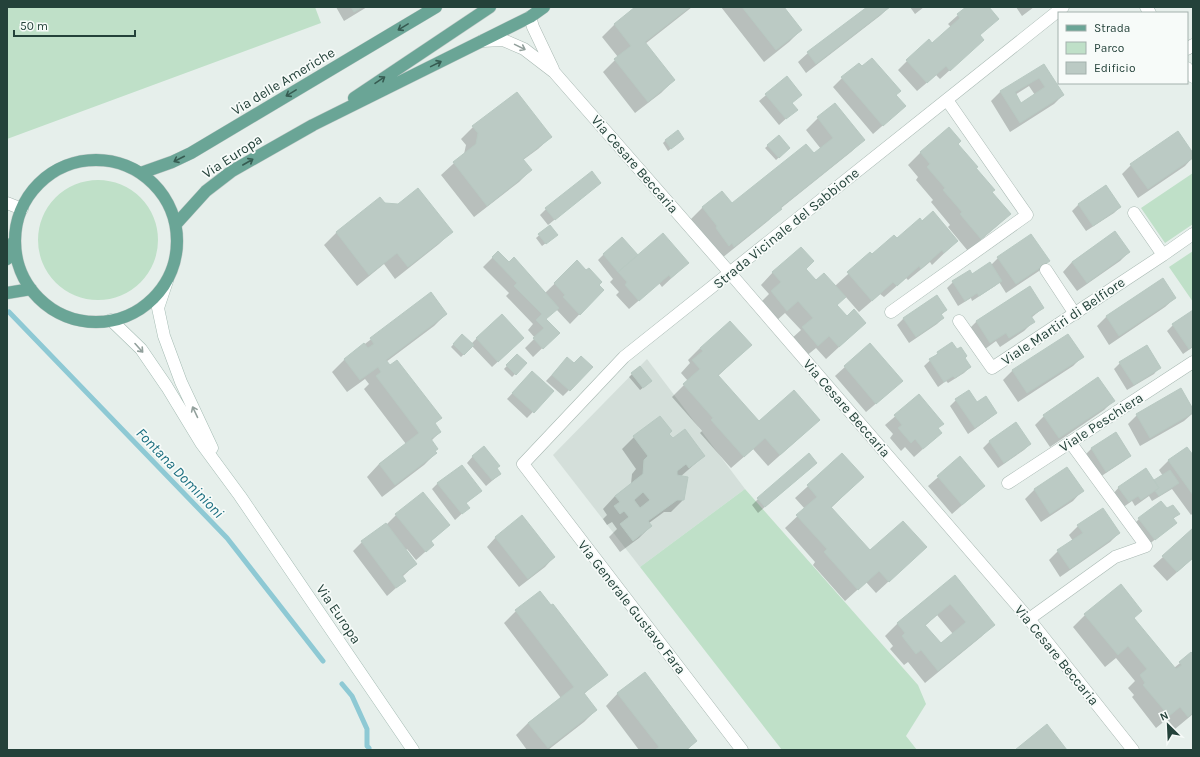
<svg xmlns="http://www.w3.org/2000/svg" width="1200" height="757" font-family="Karla,sans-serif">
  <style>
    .built { fill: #d4dfda }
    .green { fill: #bfe0c8 }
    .shadow { fill: #0003; fill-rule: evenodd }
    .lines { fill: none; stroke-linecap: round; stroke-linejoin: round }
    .stream { stroke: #8ec9d4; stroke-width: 5 }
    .building { fill: #bbcac4; stroke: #b8c9c2; fill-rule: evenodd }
    .street-casing { stroke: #a8b8b2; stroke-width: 13 }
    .secondary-casing { stroke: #a4bbb3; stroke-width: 13 }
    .primary-casing { stroke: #c2cac8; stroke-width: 13 }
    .street { stroke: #fff; stroke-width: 12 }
    .secondary { stroke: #fff; stroke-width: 12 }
    .primary { stroke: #6aa596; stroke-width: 12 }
    .oneway { stroke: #365b51 }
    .oneway2 { stroke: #92a09c }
    .labels { text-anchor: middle; stroke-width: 3.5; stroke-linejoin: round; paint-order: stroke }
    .street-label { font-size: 14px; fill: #24423a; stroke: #f7fbf9 }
    .water-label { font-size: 15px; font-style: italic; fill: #1c6f80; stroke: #f7fbf9 }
  </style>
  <rect width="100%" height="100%" fill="#e6efeb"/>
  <path class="built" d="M647 359 745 489 640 567 553 455Z"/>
  <path class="green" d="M7 7H315L321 23 7 139Z
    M1193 173V224L1165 243 1141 208Z
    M38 240a60 60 0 1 1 120 0a60 60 0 1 1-120 0Z
    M1193 251V302L1169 267Z
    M745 489 918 685 926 704 906 736 917 750H782L640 567Z"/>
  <path class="shadow" d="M336 7H367L344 21Z
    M637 7H692L645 44 674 80 661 93 635 113 603 72 618 57 602 37 614 25Z
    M721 7H783L801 30 789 42 764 62Z
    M868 7H889L881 15 806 73 798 62 808 53Z
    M910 7H924L915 14Z
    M967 7H988L998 18 979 36 973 49 940 79 936 75 917 91 898 70 907 61 932 44 951 27 948 24Z
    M1016 7H1034L1022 16Z
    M1044 65 1063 95 1054 104 1010 132 991 101 1000 92ZM1029 86 1035 95 1021 104 1015 95Z
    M787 77 791 103 790 115 779 125 759 101Z
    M842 78 895 95 905 106 873 134 833 87Z
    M818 118 863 140 851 152 780 209 768 221 722 258 690 220 702 208 722 192 732 204 814 155 821 149 806 130Z
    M473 127 551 137 538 149 523 160 531 170 519 182 474 217 441 175 464 154 466 145 461 139Z
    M949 128 957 144 991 192 1009 214 997 226 968 251 948 227 950 225 931 202 933 200 916 180 918 177 908 165 920 153Z
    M779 136 789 148 776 160 765 148Z
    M683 139 668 151 663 143 665 141Z
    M1193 155V157L1185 166 1138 198 1122 174 1131 165Z
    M600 183 548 225 540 215 546 209Z
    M1106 186 1120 207 1114 213 1086 231 1072 211 1078 205Z
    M380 198 384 204 451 232 439 244 395 279 384 264 357 286 324 245 336 233Z
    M922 222 957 241 932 265 930 262 908 280 906 278 884 297 880 294 859 312 845 296 836 305 847 317 865 323 826 359 816 348 805 357 790 340 801 330 785 313 775 322 759 304 769 294 761 285 773 272 805 269 816 282 835 286 870 254 871 255Z
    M550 226 554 237 542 246 536 238Z
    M1115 232 1129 252 1120 261 1077 291 1063 272 1072 262Z
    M498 252 509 264 545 293 577 262 603 290 570 324 556 309 545 319 558 333 533 357 525 348 535 338 528 330 533 324 506 296 509 293 483 267Z
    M604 254 638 256 678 272 662 287 659 283 629 309 616 295 619 292 610 282 613 279 598 260Z
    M998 258 1048 261 1039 271 1006 293 999 282 995 286 972 301 971 298 958 306 947 288 953 282 972 275 991 265Z
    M1163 280 1175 298 1165 307 1109 345 1097 326 1106 317Z
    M1029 287 1043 308 1031 318 1033 322 1024 331 1000 347 996 341 981 352 967 331 976 322Z
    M430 294 446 314 434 326 386 362 440 418 434 424 440 432 431 441 436 453 424 465 382 497 367 477 379 464 406 444 364 389 369 384 365 379 347 392 332 372 344 360Z
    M937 296 946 310 941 315 943 318 937 324 909 343 897 325 903 319Z
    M1193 312V347L1183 354 1167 331 1173 325Z
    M462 335 471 344 477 338 517 344 492 367 472 346 461 357 451 347Z
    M870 344 892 390 866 412 835 376Z
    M751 345 718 376 759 423 806 432 768 466 753 449 731 468 700 433 702 431 672 397 688 381 681 373 690 363 688 360 700 348Z
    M938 353 964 358 970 367 964 373 948 383 946 381 938 387 924 366Z
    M517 355 526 363 512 377 504 369Z
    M1082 357 1073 366 1018 402 1003 380 1013 370Z
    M1120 363 1160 367 1154 374 1127 390 1114 369Z
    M562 364H574L592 367 563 396 546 381Z
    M632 374 648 384 640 390 629 377Z
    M526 378 553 391 527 418 507 399Z
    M968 392 977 404 995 413 989 419 968 434 950 406 956 400Z
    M919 396 941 433 914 457 905 447 901 451 890 438 893 434 885 425Z
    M1113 401 1104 410 1050 447 1035 425 1044 416Z
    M1193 411V413L1184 421 1140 446 1128 424 1137 415Z
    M1016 423 1030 444 1024 450 998 468 983 448 989 442Z
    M1116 433 1130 455 1124 461 1100 477 1085 455 1091 449Z
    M668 434 673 440 704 456 680 477 683 500 671 512H664L649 523 651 526 639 538 620 552 609 537 617 529 612 522 607 525 603 519 607 515 603 509 615 496 631 484 632 474 636 469 622 449 634 437Z
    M1186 448 1193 457V513L1191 515 1172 489 1152 501 1149 496 1135 506 1132 501 1122 508 1113 494 1119 487 1154 481 1163 476 1159 470 1168 461Z
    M842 455 863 477 831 508 870 552 926 547 876 593 866 582 845 601 813 565 815 562 785 528 805 509 795 498Z
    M473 456 496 469 500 474 486 486 467 463Z
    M960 458 984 486 952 514 928 486Z
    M810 468 758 513 752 505 758 499Z
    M1067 468 1082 491 1073 501 1041 522 1025 499 1034 490Z
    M438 483 481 491 465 504 468 508 455 520 432 489Z
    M1178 514 1173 519 1176 523 1148 545 1133 525 1139 519Z
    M396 515 449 525 430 542 433 545 416 560 407 549 406 550 416 564 402 577 405 580 387 596 353 551 362 542 386 525Z
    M1078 526 1119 533 1110 542 1060 577 1049 560 1058 551 1073 541 1069 535Z
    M1193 530V558L1167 581 1153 566Z
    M496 537 554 557 545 567 519 587 487 547Z
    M954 577 993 624 981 637 925 683 908 662 904 665 890 649 893 646 885 636 897 624ZM937 615 953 634 940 645 925 626Z
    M540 592 606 674 584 694 596 710 584 722 548 750H527L516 735 528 723 561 698 504 623 516 611Z
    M1085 615 1133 618 1174 668 1180 663 1193 655V714L1175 729 1167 719 1156 728 1132 697 1134 695 1128 688 1135 681 1116 658 1105 667 1073 627Z
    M618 693 696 741 687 750H639L606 706Z"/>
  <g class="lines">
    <path class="stream" d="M9 312 227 538 323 661
      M342 684 352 696 367 729V746L369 748"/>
  </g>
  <path class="building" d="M351 7H363L354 12Z
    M635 7H690L645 42 675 80 648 102 614 59 631 46 614 24Z
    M742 7H784L802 30 776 50Z
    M867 7H890L816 64 807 52Z
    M966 7H989L999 19 980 35 984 40 950 71 946 66 927 83 906 60 929 39 932 43 960 18 957 14Z
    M872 58 901 91 896 95 906 106 883 126 841 77 859 63 862 66Z
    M1044 64 1064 95 1020 123 1000 91ZM1039 78 1045 87 1021 103 1015 92Z
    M787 76 802 95 792 103 798 110 786 119 765 94Z
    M517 92 552 137 523 159 532 170 487 206 453 162 476 144 478 133 472 126Z
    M835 103 865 140 780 208 782 209 734 247 732 243 729 246 716 228 717 226 702 207 722 191 732 203 806 144 814 153 833 138 817 117Z
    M949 127 961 141 958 144 978 167 976 168 995 190 992 192 1011 214 981 239 960 214 962 212 943 190 945 188 927 167 930 164 920 152Z
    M678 130 684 139 671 149 665 140Z
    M1178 131 1193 153V158L1148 189 1130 164Z
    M779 135 790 148 779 158 767 145Z
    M592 171 601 183 555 220 545 208Z
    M1106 185 1121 207 1093 226 1078 204Z
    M418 188 453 232 408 267 397 253 369 275 336 232 380 197 385 203 398 204Z
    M933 211 958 241 944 253 942 250 921 269 919 266 897 286 893 282 872 301 847 272 870 252 872 254 894 235 897 238 920 218 922 221Z
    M550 225 558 235 546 244 538 234Z
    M1115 231 1130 252 1087 283 1072 262Z
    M663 233 689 263 671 278 669 275 639 301 625 285 627 282 618 272Z
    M1031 234 1050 261 1016 284 997 257Z
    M622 237 638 255 618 272 603 254Z
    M801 247 814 261 806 269 816 280 824 273 846 297 837 305 847 316 854 309 866 323 839 347 829 336 818 346 802 327 813 318 798 301 787 311 771 291 781 282 772 272Z
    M498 251 509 262 514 257 559 308 546 319 560 333 543 349 533 338 544 328 536 320 542 314 514 286 517 283 492 257Z
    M577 260 586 270 589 268 602 282 599 285 604 290 580 315 563 297 565 295 554 283Z
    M990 262 1002 281 979 296 977 293 965 301 952 281 970 270 972 274Z
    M1163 278 1176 298 1119 336 1106 316Z
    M1030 286 1044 308 1031 316 1035 322 1009 338 1006 333 990 343 976 321Z
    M431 292 447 314 386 360 390 365 397 360 442 418 435 423 441 432 431 439 438 449 435 451 437 453 395 485 379 464 419 433 376 376 381 372 378 367 360 380 344 359 364 343 368 348 374 344 370 338Z
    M937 295 947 310 941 314 944 318 916 337 903 318Z
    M1193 310V346L1189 349 1172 324Z
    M502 314 524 338 498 362 476 338Z
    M730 321 752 345 718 375 759 421 794 390 820 420 780 455 765 438 744 457 711 420 713 418 683 384 700 369 692 360 703 351 700 348Z
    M462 334 474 345 464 355 453 344Z
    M1068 334 1084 357 1027 393 1012 370Z
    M952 342 957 349 961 347 967 356 965 358 971 367 955 378 953 376 944 382 929 359 938 354 937 352Z
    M870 343 903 381 876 404 844 366Z
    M1147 345 1161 368 1134 385 1119 362Z
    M517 354 527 363 516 375 506 365Z
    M581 356 593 367 570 391 552 375 567 357 574 363Z
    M640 366 652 381 643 388 631 373Z
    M532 371 554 391 534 413 512 393Z
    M1098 377 1115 401 1059 438 1043 415Z
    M1181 388 1193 409V413L1150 438 1136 414Z
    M969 390 977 402 986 396 997 413 975 428 955 399Z
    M919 394 944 424 938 428 942 433 923 449 915 439 911 443 898 428 902 425 894 415Z
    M660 416 672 431 669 434 673 438 685 429 705 456 689 468 686 464 677 471V475L688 477 684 500H677L648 521 652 526 633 541 620 524 629 517 624 511 620 514 614 506 620 502 615 496 643 474 644 460 648 456 633 436ZM643 492 650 500 640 508 634 500Z
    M1016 422 1031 444 1004 463 989 441Z
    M1116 432 1131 456 1106 472 1091 448Z
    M484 446 500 466 497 468 501 474 492 480 472 456Z
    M1187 447 1193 455V495L1168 460Z
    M809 453 817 463 765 507 757 498Z
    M842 453 864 477 831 507 870 550 903 521 927 547 889 582 879 571 858 590 824 552 827 549 796 515 817 497 807 485Z
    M960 456 985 486 962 505 937 476Z
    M462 465 482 491 466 503 470 508 462 514 437 483Z
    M1067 467 1084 491 1050 514 1034 489Z
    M1146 468 1159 488 1141 500 1138 496 1129 502 1118 487Z
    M1170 470 1179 483 1159 496 1155 491 1159 488 1154 480Z
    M423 492 450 525 431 541 434 545 426 552 395 514Z
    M1161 501 1167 508 1173 505 1180 514 1173 518 1177 523 1155 540 1138 518Z
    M1103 508 1120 533 1070 569 1057 550 1083 533 1077 525Z
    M522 515 555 557 528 579 495 537Z
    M386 523 417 564 402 575 406 581 396 588 361 541Z
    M1193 528V558L1177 572 1162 556Z
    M955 575 995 625 938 671 921 650 916 654 902 636 905 633 897 623ZM950 604 966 622 941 643 925 625Z
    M1121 584 1142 611 1134 618 1176 669 1182 665 1179 662 1191 652 1193 654V713L1188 717 1180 707 1169 716 1143 685 1145 683 1140 675 1147 669 1128 646 1118 655 1084 614Z
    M540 591 551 605 553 604 608 675 584 693 597 710 548 748 528 723 574 687 515 610Z
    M645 672 697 741 686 750H655L659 747 617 693Z
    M1047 724 1067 750H1015Z"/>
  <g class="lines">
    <g class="street-casing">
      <path id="street" d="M530 17 533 27 553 69
        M482 41 503 40 524 49 554 72 730 273 1029 619 1133 750
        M1187 49 1193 45
        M7 203 22 209
        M1134 213 1163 255 1193 234
        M1046 270 1075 314
        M891 312 1027 215 947 100
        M959 321 992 368 1163 255
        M1008 483 1193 362
        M1029 619 1115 557 1146 546 1070 442
        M742 750 523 464 624 357 1063 7"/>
    </g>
    <g class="secondary-casing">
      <path id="secondary" d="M1146 7 1150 13
        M1187 68 1193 77
        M167 281 158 308 164 336 181 382 212 448
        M111 320 141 349 167 387 201 443 240 496 413 750"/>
    </g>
    <g class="primary-casing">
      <path id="primary" d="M354 98 490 7
        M15 241a81 81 0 1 1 162 0a81 81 0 1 1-162 0Z
        M141 173 172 162 191 153 436 7
        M177 223 206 191 232 171 313 125 530 17 544 7
        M7 259 14 241
        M7 293 31 289"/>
    </g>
    <use href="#street" class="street"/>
    <use href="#secondary" class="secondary"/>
    <use href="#primary" class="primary"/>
  </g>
  <defs><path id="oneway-shaft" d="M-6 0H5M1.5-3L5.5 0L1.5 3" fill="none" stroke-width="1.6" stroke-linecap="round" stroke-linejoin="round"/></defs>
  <g class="oneway">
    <use href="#oneway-shaft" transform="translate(403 27) rotate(149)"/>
    <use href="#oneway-shaft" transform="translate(436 64) rotate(-26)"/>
    <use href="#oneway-shaft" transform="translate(380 80) rotate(-34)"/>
    <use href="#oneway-shaft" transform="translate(291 93) rotate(149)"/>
    <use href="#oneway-shaft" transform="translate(179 159) rotate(153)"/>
    <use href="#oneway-shaft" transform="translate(248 162) rotate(-30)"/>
  </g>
  <g class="oneway2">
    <use href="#oneway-shaft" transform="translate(520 47) rotate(26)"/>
    <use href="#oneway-shaft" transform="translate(139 348) rotate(48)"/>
    <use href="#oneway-shaft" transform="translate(195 412) rotate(-115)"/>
  </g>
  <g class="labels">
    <g class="street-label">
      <text transform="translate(283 81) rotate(-31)" y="5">Via delle Americhe</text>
      <text transform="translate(232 156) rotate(-33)" y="5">Via Europa</text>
      <text transform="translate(635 164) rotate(49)" y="5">Via Cesare Beccaria</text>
      <text transform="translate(786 228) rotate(-39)" y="5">Strada Vicinale del Sabbione</text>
      <text transform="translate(1063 321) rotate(-34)" y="5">Viale Martiri di Belfiore</text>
      <text transform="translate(847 408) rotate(49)" y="5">Via Cesare Beccaria</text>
      <text transform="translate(1101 422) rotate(-33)" y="5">Viale Peschiera</text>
      <text transform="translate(632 607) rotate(52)" y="5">Via Generale Gustavo Fara</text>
      <text transform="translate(339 614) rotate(56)" y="5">Via Europa</text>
      <text transform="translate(1057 655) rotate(51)" y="5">Via Cesare Beccaria</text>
    </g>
    <g class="water-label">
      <text transform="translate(180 473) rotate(46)" y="5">Fontana Dominioni</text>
    </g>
  </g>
  <rect width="1200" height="757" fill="none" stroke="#24423a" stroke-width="16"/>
  <rect x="1058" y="12" width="130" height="72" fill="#f7fbf9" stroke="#a3b1ad"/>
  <rect x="1066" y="25" width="20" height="6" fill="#6aa596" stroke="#a3b1ad"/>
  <text x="1094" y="32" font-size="12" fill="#24423a">Strada</text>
  <rect x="1066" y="42" width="20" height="12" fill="#bfe0c8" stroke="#a3b1ad"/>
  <text x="1094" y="52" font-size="12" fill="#24423a">Parco</text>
  <rect x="1066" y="62" width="20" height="12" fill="#bbcac4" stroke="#a3b1ad"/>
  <text x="1094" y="72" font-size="12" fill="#24423a">Edificio</text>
  <g transform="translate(1168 725) rotate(336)" stroke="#f7fbf9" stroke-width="3" paint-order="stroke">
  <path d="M0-3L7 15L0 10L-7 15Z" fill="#24423a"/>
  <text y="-6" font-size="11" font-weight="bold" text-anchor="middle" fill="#24423a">N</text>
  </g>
  <path d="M14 30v6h121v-6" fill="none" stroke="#24423a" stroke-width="2"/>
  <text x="20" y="30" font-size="12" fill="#24423a" stroke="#f7fbf9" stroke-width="3" paint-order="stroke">50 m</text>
</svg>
